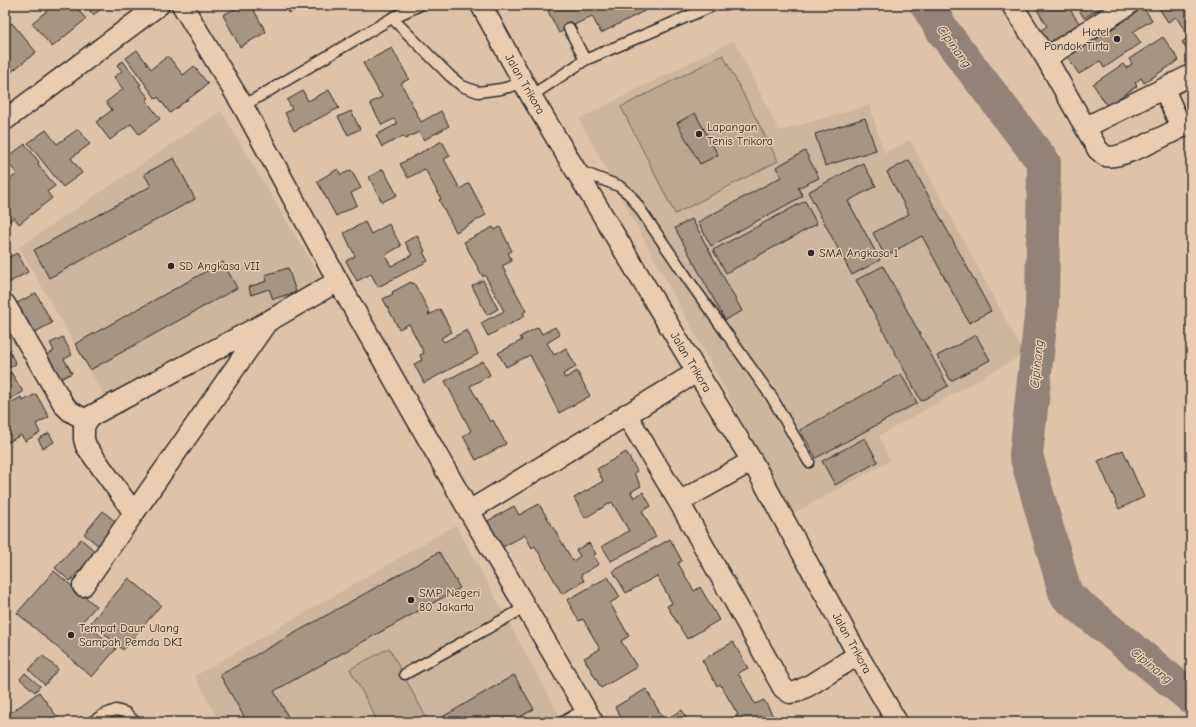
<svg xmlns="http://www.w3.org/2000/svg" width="1196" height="727" font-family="'Comic Neue',sans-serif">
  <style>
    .built { fill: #ceb59d }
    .green { fill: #bda791; stroke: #74695e }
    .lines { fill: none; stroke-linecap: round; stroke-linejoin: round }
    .river { stroke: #938274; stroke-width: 34 }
    .building { fill: #a79481; stroke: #2b2b2b }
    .lane-casing { stroke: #2b2b2b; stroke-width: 13 }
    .street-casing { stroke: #2b2b2b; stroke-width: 23 }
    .lane { stroke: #eacdb1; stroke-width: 10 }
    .street { stroke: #eacdb1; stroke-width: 20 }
    .poi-dot { fill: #2b2b2b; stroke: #eacdb1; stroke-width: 1.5 }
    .labels { text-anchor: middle; stroke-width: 3; stroke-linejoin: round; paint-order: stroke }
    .poi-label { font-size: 12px; fill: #2b2b2b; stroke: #eacdb1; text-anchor: start }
    .street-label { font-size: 12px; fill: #2b2b2b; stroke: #eacdb1 }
    .water-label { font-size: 13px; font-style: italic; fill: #45413d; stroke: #eacdb1 }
  </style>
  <rect width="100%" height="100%" fill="#dfc3a9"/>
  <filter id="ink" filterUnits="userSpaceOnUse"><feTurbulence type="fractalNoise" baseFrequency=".025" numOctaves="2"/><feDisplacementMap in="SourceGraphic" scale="8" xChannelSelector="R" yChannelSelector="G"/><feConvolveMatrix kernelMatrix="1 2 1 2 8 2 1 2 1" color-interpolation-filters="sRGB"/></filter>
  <g filter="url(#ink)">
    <path class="built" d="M734 40 779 131 870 105 884 153 910 140 1024 354 879 436 890 461 792 514 579 119Z
      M221 111 324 284 107 400 19 247Z
      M456 525 563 722H219L195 676Z"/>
    <path class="green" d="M723 55 778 161 675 214 621 107Z
      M389 648 427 719 421 722H378L350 669Z"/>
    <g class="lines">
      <path class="river" d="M927 5 943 31 1044 163 1042 307 1026 455 1066 595 1191 697"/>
    </g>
    <path class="building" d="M54 5H74L86 19 52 47 32 23Z
      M86 5H107L93 15Z
      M242 5H251L266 32 240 47 223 15Z
      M285 5H303L289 13Z
      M331 5H345L334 11Z
      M558 5H656L601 33 592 16 559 33 548 11Z
      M1034 5H1067L1081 26 1057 41 1056 39 1048 44 1040 31 1047 26Z
      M1076 5H1105L1084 18Z
      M1139 5H1142L1152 20 1133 32 1141 43 1104 68 1100 61 1079 74 1066 55 1093 37 1095 40 1118 25 1115 21Z
      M1157 5H1191L1190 8 1191 10V56L1182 42 1189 37 1176 17 1168 22Z
      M12 23 36 52 5 77V29Z
      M1163 37 1179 60 1144 83 1141 78 1135 83 1137 86 1107 106 1093 84 1123 64 1126 68 1132 64 1129 59Z
      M392 48 409 79 401 83 421 122 441 111 449 126 424 140 419 132 405 139 403 136 382 147 376 135 397 124 394 119 382 125 370 103 382 97 381 94H380L363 63Z
      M137 50 151 69 168 56 183 75 194 66 208 84 170 113 158 97 156 99 126 58Z
      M123 61 141 85 139 86 149 98 146 100 160 119 139 134 131 124 110 140 96 122 112 110 106 102 123 89 114 77 122 71 117 65Z
      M329 90 339 108 294 131 285 113 292 109 287 100 303 91 308 101Z
      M351 111 360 129 348 135 338 117Z
      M695 113 718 155 700 164 677 123Z
      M865 118 876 150 825 166 815 134Z
      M78 129 90 144 71 158 82 173 63 187 28 143 46 130 57 144Z
      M442 141 450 156 444 159 460 189 469 183 486 215 456 232 439 200 441 199 425 169 408 178 400 164Z
      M25 144 39 162 38 164 55 186 47 192 52 198 19 224 14 217 10 221 5 215V183L17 174 5 159Z
      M805 151 819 178 798 188 803 196 711 246 698 222 781 177 776 167Z
      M174 158 195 199 49 278 34 250 151 186 144 174Z
      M909 160 991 311 969 323 922 236 885 256 873 233 909 214 887 172Z
      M863 163 876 186 848 201 880 260 852 275 808 192Z
      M338 169 341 175 351 170 361 188 351 193 357 205 336 216 317 181Z
      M383 169 397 195 382 202 369 177Z
      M805 201 817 224 726 273 713 250Z
      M692 219 742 311 725 320 675 228Z
      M365 222 371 234 389 224 401 246 385 255 391 266 412 255 405 242 417 235 425 251 423 252 428 261 378 287 371 274 357 281 346 261 355 256 344 233Z
      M493 227 495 230 500 227 512 251 508 253 512 261 502 266 526 311 523 313 525 316 488 336 481 323 504 311 485 275 483 277 464 242Z
      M17 253 28 272 5 285V265L8 263 6 259Z
      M223 262 237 288 90 370 75 344Z
      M883 266 948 386 921 401 856 280Z
      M288 268 296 292 273 299 269 289 251 295 249 287 267 281 265 275Z
      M483 280 498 309 487 315 472 286Z
      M411 282 412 284 414 283 430 313 428 314 429 315 440 309 452 332 441 338 444 342 467 330 478 354 424 383 414 364 422 360 420 355 424 353 409 324 399 329 383 299 393 294 392 292Z
      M36 293 52 323 31 334 15 304Z
      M538 327 542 334 555 327 560 335 547 343 554 355 566 348 576 367 563 374 565 378 577 371 590 396 559 413 530 355 506 367 498 353 522 340 520 337Z
      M976 335 990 360 951 381 937 356Z
      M63 337 72 355 64 359 72 373 54 382 41 358 54 351 50 343Z
      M5 343 16 364 5 370Z
      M483 361 490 375 470 386 490 422 493 420 506 444 476 460 463 436 471 431 445 381Z
      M11 372 23 392 5 402V376Z
      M901 374 917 403 816 458 800 430Z
      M36 394 49 417 36 424 40 433 25 441 21 435 5 444V410L6 409 5 406 21 397 23 401Z
      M49 433 54 442 43 448 38 439Z
      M865 438 878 462 835 485 822 461Z
      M1123 450 1144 497 1119 509 1098 461Z
      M626 452 637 471 634 473 641 486 631 492 634 498 643 492 651 506 642 511 656 537 611 561 602 546 629 531 612 502 585 518 574 498 603 481 597 469Z
      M539 504 573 561 580 556 576 550 589 543 596 554 593 555 599 564 581 575 584 581 562 594 535 546 532 548 525 535 501 548 486 522 514 506 519 515Z
      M103 511 118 524 99 546 84 534Z
      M81 539 96 552 70 581 55 568Z
      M670 539 682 561 678 563 694 591 700 587 719 620 687 639 667 606 672 603 657 576 626 593 613 571Z
      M439 552 460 588 274 691 291 722H247L220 675Z
      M54 571 96 606 83 621 116 649 92 677 17 613Z
      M608 577 620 597 610 603 629 636 621 641 637 667 601 688 584 658 600 649 583 619 579 621 567 600Z
      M129 578 161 605 123 650 91 622Z
      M733 642 748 668 738 673 755 704 764 700 773 716 763 722H725L738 715 720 684 717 686 702 660Z
      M42 655 58 669 45 685 29 670Z
      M25 673 40 686 35 692 20 679Z
      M514 675 534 709 511 722H434Z
      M646 689 664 720 682 710 688 722H624L615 707Z
      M39 692 61 722H8L5 717Z"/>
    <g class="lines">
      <g class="lane-casing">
        <path id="lane" d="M392 18 450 76 462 86 478 92 501 89 523 83
          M569 28 585 60 715 5
          M531 96 585 60
          M243 106 392 18 420 5
          M577 170 619 186 631 196 692 285 771 396 809 462
          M405 674 526 607
          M92 722 103 715 116 710 126 713 135 722
          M563 722 585 709"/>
      </g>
      <g class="street-casing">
        <path id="street" d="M182 5 243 106 338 281 469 511 593 722
          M481 5 531 96 697 372 752 461 858 655 897 722
          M1012 5 1046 58
          M1128 5 1046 58 1098 150C1100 151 1103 155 1106 156 1121 161 1174 130 1191 123
          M1164 89 1181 127
          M5 120 159 5
          M1086 127 1191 75
          M5 304 64 405 70 411 87 421
          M626 414 679 502 783 688 790 693 796 692 810 685 858 655
          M679 502 752 461
          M469 511 697 372
          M134 513 265 325
          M83 586 134 513 86 446 84 439V427L87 421 91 416 267 322 338 281"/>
      </g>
      <use href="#lane" class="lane"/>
      <use href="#street" class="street"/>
    </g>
  </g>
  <g class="poi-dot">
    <circle cx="1117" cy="39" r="4"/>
    <circle cx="699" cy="134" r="4"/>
    <circle cx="811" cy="253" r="4"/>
    <circle cx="171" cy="266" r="4"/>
    <circle cx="411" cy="600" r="4"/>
    <circle cx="71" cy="635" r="4"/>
  </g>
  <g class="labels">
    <g class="poi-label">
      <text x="1109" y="36" text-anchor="end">Hotel<tspan x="1109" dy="14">Pondok Tirta</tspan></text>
      <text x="707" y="131">Lapangan<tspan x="707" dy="14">Tenis Trikora</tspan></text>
      <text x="819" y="257">SMA Angkasa 1</text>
      <text x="179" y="270">SD Angkasa VII</text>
      <text x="419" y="597">SMP Negeri<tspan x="419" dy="14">80 Jakarta</tspan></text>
      <text x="79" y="632">Tempat Daur Ulang<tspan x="79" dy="14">Sampah Pemda DKI</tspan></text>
    </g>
    <g class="street-label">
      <text transform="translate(525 84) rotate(60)" y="4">Jalan Trikora</text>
      <text transform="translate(691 362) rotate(59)" y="4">Jalan Trikora</text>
      <text transform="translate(852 643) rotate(61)" y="4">Jalan Trikora</text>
    </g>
    <g class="water-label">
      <text transform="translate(955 46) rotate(54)" y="5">Cipinang</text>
      <text transform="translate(1036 364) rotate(-84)" y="5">Cipinang</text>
      <text transform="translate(1152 665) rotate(39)" y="5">Cipinang</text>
    </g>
  </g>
  <rect width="1196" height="727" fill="none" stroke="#eacdb1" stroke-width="20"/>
  <rect x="10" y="10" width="1176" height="707" fill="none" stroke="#2b2b2b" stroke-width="1.5" filter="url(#ink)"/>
</svg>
